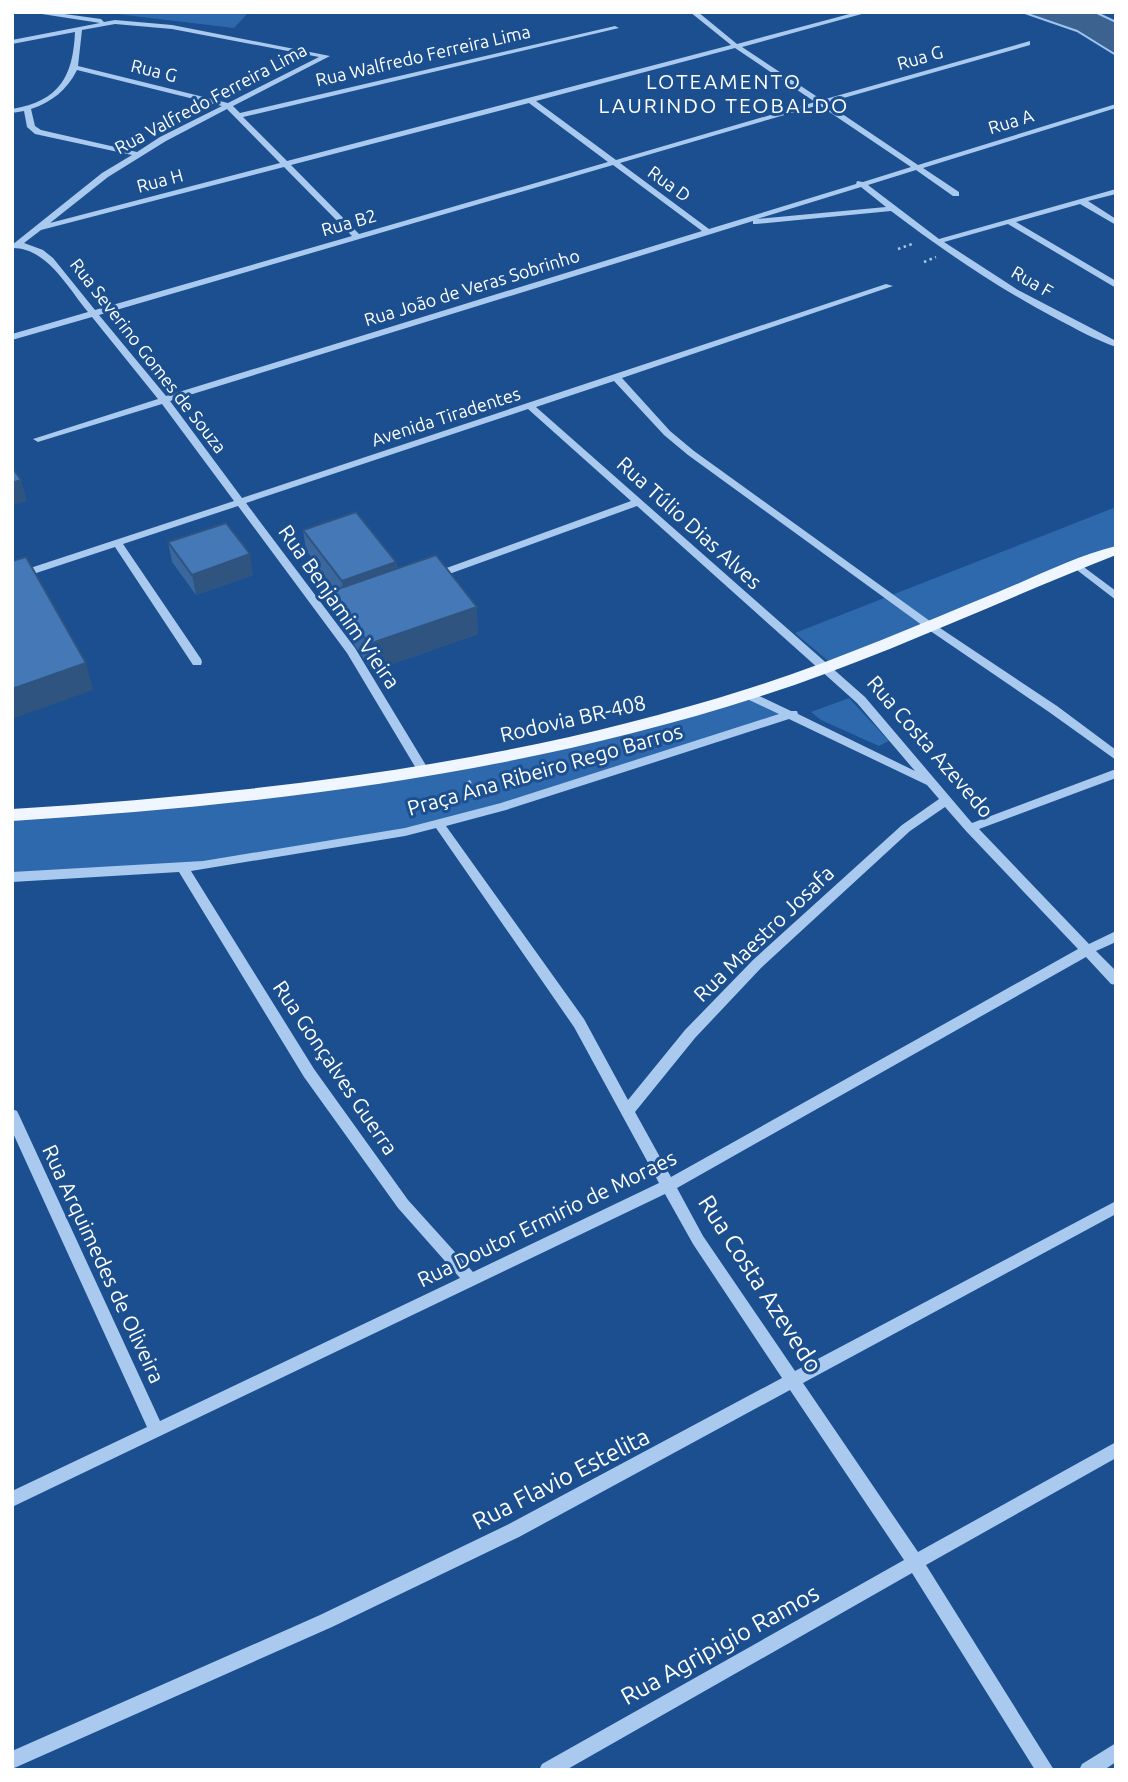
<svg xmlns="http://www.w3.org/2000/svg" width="1128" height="1782" font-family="Ubuntu,sans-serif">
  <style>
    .green { fill: #2e69ad }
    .water { fill: #3c6290; stroke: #9cc4f0; stroke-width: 2 }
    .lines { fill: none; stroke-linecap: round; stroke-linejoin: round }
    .path-far1 { stroke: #a9c9ee; stroke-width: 2.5; stroke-dasharray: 2.5 3.5; stroke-linecap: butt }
    .path { stroke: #a9c9ee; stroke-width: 4.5; stroke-dasharray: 3.5 5; stroke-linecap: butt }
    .minor { fill: #a9c9ee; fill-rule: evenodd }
    .major { fill: #f0f6ff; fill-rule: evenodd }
    .wall { fill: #3a679d }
    .shaded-wall { fill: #305480 }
    .building { fill: #4478b7; stroke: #305480; stroke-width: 2 }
    .labels { text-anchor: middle; stroke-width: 6; stroke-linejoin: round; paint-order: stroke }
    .far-street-label { font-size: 18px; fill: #fff; stroke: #1b4f8f }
    .far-quarter-label { font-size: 21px; letter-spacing: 2px; fill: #fff; stroke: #1b4f8f }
    .street-label { font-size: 21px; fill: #fff; stroke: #1b4f8f }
    .near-street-label { font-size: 24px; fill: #fff; stroke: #1b4f8f }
  </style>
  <rect width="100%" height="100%" fill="#1b4f8f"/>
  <path class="green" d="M100 12H249L234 28Z
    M1116 507V550L833 665 795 633Z
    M749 695 793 714 629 768 405 832 203 866 12 877V815L424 772Z
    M849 698 889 741 879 746 821 720 811 712Z"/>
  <path class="water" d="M1022 12H1095L1116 22V55L1077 31Z"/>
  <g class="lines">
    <path class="path-far1" d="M898 249 915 243
      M924 262 936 257"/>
    <path class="path" d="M468 781 477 798"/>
    <path class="minor" d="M29 12H50L101 19 104 22 115 20 172 25 330 56 233 106 240 113 615 26 619 28 243 117 287 161 731 45 690 12H698L737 44 857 12H869L742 47 822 100 1030 41V45L826 103 918 165 1116 104V108L923 168 959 192V196H953L916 170 868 185 939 239 1116 189V194L1088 201 1116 219V225L1080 204 1016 222 1116 281V288L1008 224 944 242 1018 290 1116 341V347C1096 340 1076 329 1057 319 998 288 944 251 891 211L756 224H753V221L170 401 242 498 886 284 893 286 622 378 670 431 694 451 934 624 1057 706 1116 750V760L1049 712 926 628 688 455 664 435 614 381 536 407 865 697 972 823 1116 769V778L979 829 1089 944 1116 931V942L1096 951 1116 971V985L1111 984 1086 957 677 1188 703 1236 795 1371 1116 1201V1214L803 1383 918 1552 1116 1442V1458L926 1565 1054 1770H1035L912 1573 566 1770H539L542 1764 904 1560 790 1390 519 1537 332 1627 12 1769V1751L320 1615 507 1525 782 1378 693 1244 665 1194 12 1507V1491L147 1427 12 1131V1109L17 1111 19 1115 160 1421 460 1278 398 1208 304 1077 179 872 12 882V872L203 861 405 828 501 803 779 714 745 698 743 695 745 692 749 691 791 711H797L798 714 915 771 857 703 637 506 438 578H430V574L631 501 528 409 246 503 355 648 430 772 428 775H420L347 653 238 506 123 544 201 659 202 662 201 665H193L115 547 12 581V574L234 501 162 404 41 441 38 442 33 439 158 399 92 317 12 340V334L88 312C68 288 47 248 13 248L12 245 102 173 132 155 35 134 27 127 24 111 12 113V109C60 101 73 76 75 32L12 44V40L100 23ZM115 24 172 29 319 57 228 103 78 66 82 30ZM735 48 815 102 616 160 536 101ZM77 70 222 106 160 137 137 152 41 130 35 126 31 109C52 102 67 90 77 70ZM529 103 608 162 359 234 291 165ZM819 105 911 167 863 182 857 181 856 184 709 229 620 163ZM227 109 280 163 50 223 108 177 166 141ZM613 165 702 231 166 396 99 315ZM284 167 352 236 95 310 53 258 43 250 24 243 41 230ZM861 187 886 207 757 219ZM789 719 927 785 939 799 902 825 753 960 685 1030 628 1100 584 1019 446 826 506 810ZM945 807 966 831 1078 949 671 1177 635 1112 695 1038 761 968 910 831ZM436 828 574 1027 659 1183 473 1272 408 1200 314 1069 191 871 405 836Z
      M1077 562 1116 591V600L1073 567 1072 565Z
      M1116 1743V1762L1104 1770H1079L1082 1764Z"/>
    <path class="major" d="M1116 546V555C996 602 880 658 758 697 516 775 265 805 12 821V809C261 793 508 765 747 689 833 662 915 626 998 592 1037 576 1076 556 1116 546Z"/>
  </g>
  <path class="wall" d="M303 530 396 562 397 568 478 634 372 671 336 618 332 591 335 590 306 550Z
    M168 542 253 575 196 595 172 562Z"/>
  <path class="shaded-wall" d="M21 480 27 501 12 505V483Z
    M250 554 253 575 196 595 192 575Z
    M396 562 398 583 344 602 342 581Z
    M477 607 478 634 372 671 369 644Z
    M86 663 93 690 12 719V689Z"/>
  <path class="building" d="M12 467 21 480 12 483Z
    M356 512 396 562 342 581 303 530Z
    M226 523 250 554 192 575 168 542Z
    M436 555 477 607 369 644 332 591Z
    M26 557 86 663 12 689V561Z"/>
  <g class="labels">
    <g class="far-street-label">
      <text transform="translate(423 56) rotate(-13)" y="6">Rua Walfredo Ferreira Lima</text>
      <text transform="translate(920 58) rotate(-16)" y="6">Rua G</text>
      <text transform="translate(154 71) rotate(14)" y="6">Rua G</text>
      <text transform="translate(211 99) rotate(-28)" y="6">Rua Valfredo Ferreira Lima</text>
      <text transform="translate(1011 122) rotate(-17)" y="6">Rua A</text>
      <text transform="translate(160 181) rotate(-15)" y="6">Rua H</text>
      <text transform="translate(669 184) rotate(36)" y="6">Rua D</text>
      <text transform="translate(349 223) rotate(-16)" y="6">Rua B2</text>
      <text transform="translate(1032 282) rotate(30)" y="6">Rua F</text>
      <text transform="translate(472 288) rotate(-17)" y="6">Rua João de Veras Sobrinho</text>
      <text transform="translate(148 356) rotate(52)" y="6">Rua Severino Gomes de Souza</text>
      <text transform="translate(446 417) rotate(-18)" y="6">Avenida Tiradentes</text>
    </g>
    <g class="far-quarter-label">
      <text x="724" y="89">LOTEAMENTO<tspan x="724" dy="24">LAURINDO TEOBALDO</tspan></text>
    </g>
    <g class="street-label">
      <text transform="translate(689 523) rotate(42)" y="7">Rua Túlio Dias Alves</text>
      <text transform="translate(339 607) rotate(55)" y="7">Rua Benjamim Vieira</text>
      <text transform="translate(573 719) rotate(-13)" y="7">Rodovia BR-408</text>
      <text transform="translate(930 747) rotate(49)" y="7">Rua Costa Azevedo</text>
      <text transform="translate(545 770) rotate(-16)" y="7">Praça Ana Ribeiro Rego Barros</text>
      <text transform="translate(764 934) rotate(-44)" y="7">Rua Maestro Josafa</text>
      <text transform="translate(335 1068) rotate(56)" y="7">Rua Gonçalves Guerra</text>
      <text transform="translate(547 1219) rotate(-26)" y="7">Rua Doutor Ermirio de Moraes</text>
      <text transform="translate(103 1264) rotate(65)" y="7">Rua Arquimedes de Oliveira</text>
    </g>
    <g class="near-street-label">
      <text transform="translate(760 1284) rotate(57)" y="8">Rua Costa Azevedo</text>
      <text transform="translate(561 1479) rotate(-27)" y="8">Rua Flavio Estelita</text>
      <text transform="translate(720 1645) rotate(-29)" y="8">Rua Agripigio Ramos</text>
    </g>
  </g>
  <rect width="1128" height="1782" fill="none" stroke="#ffffff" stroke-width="28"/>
</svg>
